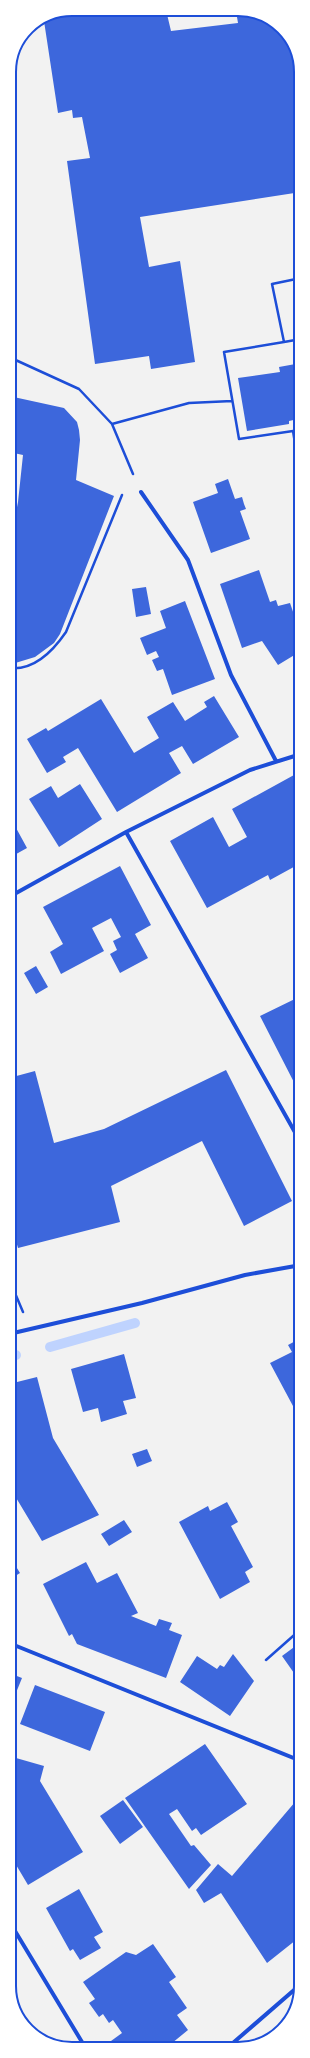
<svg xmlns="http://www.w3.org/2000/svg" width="310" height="2058" font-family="'Noto Sans',sans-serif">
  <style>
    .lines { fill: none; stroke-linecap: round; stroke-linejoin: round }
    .stream { stroke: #bfd3fe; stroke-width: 10 }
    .building { fill: #3d67dc }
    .path { stroke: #1d4ed8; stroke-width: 2.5 }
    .service { stroke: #1d4ed8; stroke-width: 3 }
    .minor { stroke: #1d4ed8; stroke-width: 4 }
    .rim { fill: none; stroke: #1d4ed8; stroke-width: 2 }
  </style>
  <rect width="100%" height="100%" fill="#f2f2f2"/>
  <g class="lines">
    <path class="stream" d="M50 1347 135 1323
      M9 1357 16 1355"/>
  </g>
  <path class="building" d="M72 9 166 10 171 31 238 23 236 11H254L286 30 301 67V128H295L301 166V192L140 217 149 267 180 261 195 362 151 369 149 356 95 364 67 161 90 158 82 117 73 118 72 110 58 113 44 21Z
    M301 363V431L298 419 289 421V424L247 431 238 378 280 372 279 367Z
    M9 396 64 408 77 422 79 430 80 440 76 480 114 496 60 634 54 643 35 657 12 664H9V549L18 502 23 455 9 452Z
    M228 479 235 499 242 497 244 504 246 509 240 511 250 539 211 553 193 502 218 493 215 484Z
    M259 570 270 602 276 600 278 606 290 603 301 635V651L278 665 262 641 242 648 220 584Z
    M146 587 151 614 136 617 132 589Z
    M185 601 215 679 172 695 163 669 157 671 152 660 159 657 156 651 147 655 140 638 166 628 160 611Z
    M214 696 239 737 193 764 182 746 169 753 181 773 117 812 78 748 63 757 66 762 47 773 27 739 46 728 48 731 101 699 134 753 159 738 147 717 173 702 185 721 207 707 204 702Z
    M294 775 301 787V863L270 880 268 875 207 908 170 841 213 817 229 847 247 837 232 809Z
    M80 784 102 819 59 847 29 799 51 786 58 798Z
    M9 815 27 848 9 858Z
    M120 866 151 925 135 934 148 958 120 973 110 954 117 950 113 941 121 937 111 918 92 928 104 951 61 974 50 952 63 944 43 907Z
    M9 959 15 969 11 971 14 976 9 979Z
    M36 966 48 987 36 994 24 973Z
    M301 996V1096L260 1016Z
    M226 1070 292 1201 244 1226 202 1141 111 1186 120 1222 18 1248 9 1217V1078L35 1071 54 1143 104 1129Z
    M301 1338V1421L270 1363 292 1352 288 1345Z
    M124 1354 136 1398 123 1401 127 1414 101 1422 98 1408 83 1412 71 1369Z
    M37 1377 53 1438 99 1515 42 1541 9 1486V1384Z
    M147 1449 152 1461 137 1467 132 1454Z
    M227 1502 238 1522 231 1526 253 1567 245 1572 250 1582 220 1599 179 1522 208 1506 210 1511Z
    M124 1520 132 1532 109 1546 101 1534Z
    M9 1555 20 1573 9 1580Z
    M86 1562 97 1583 117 1573 138 1613 131 1616 156 1626 159 1619 172 1623 169 1630 182 1635 166 1678 77 1644 72 1634 69 1636 43 1584Z
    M301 1642V1683L282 1656Z
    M233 1654 254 1681 230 1716 180 1682 197 1656 217 1669 220 1665 224 1667Z
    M9 1673 22 1678 9 1710Z
    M35 1685 105 1712 90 1751 20 1724Z
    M205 1744 247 1804 201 1835 196 1828 192 1831 177 1809 169 1814 191 1846 194 1845 211 1865 189 1889 125 1798Z
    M16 1758 44 1766 40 1781 83 1852 28 1885 9 1853V1773L12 1774Z
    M301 1795V1936L267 1963 221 1893 204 1903 196 1890 218 1864 232 1876Z
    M123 1800 143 1827 120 1844 100 1816Z
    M79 1889 103 1932 94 1937 101 1948 80 1960 73 1949 70 1951 46 1908Z
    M153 1944 176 1977 169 1982 187 2008 177 2015 188 2030 166 2048H116L111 2041 122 2033 113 2020 109 2023 103 2014 99 2017 89 2003 95 1999 83 1982 126 1952 136 1955Z"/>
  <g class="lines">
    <path class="path" d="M301 278 272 284 284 342 224 352 239 439 293 431 297 456 301 457
      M284 342 301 339
      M9 357 79 389 112 424 133 474
      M112 424 189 403 232 401
      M9 668C34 671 53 651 66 632L122 495
      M9 1279 23 1312
      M266 1660 301 1629"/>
    <path class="service" d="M9 77 14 118 9 156"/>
    <path class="minor" d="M141 492 188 560 231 675 276 761
      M126 832 301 1143
      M9 897 126 832 250 770 301 754
      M9 1334 142 1303 245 1275 301 1265
      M9 1643 301 1761
      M9 1921 85 2047
      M226 2049 301 1984"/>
  </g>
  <path d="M0 0H310V2058H0ZM72 16H238A56 56 0 0 1 294 72V1986A56 56 0 0 1 238 2042H72A56 56 0 0 1 16 1986V72A56 56 0 0 1 72 16Z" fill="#fff" fill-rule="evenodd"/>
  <path class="rim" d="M72 16H238A56 56 0 0 1 294 72V1986A56 56 0 0 1 238 2042H72A56 56 0 0 1 16 1986V72A56 56 0 0 1 72 16Z"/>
</svg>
